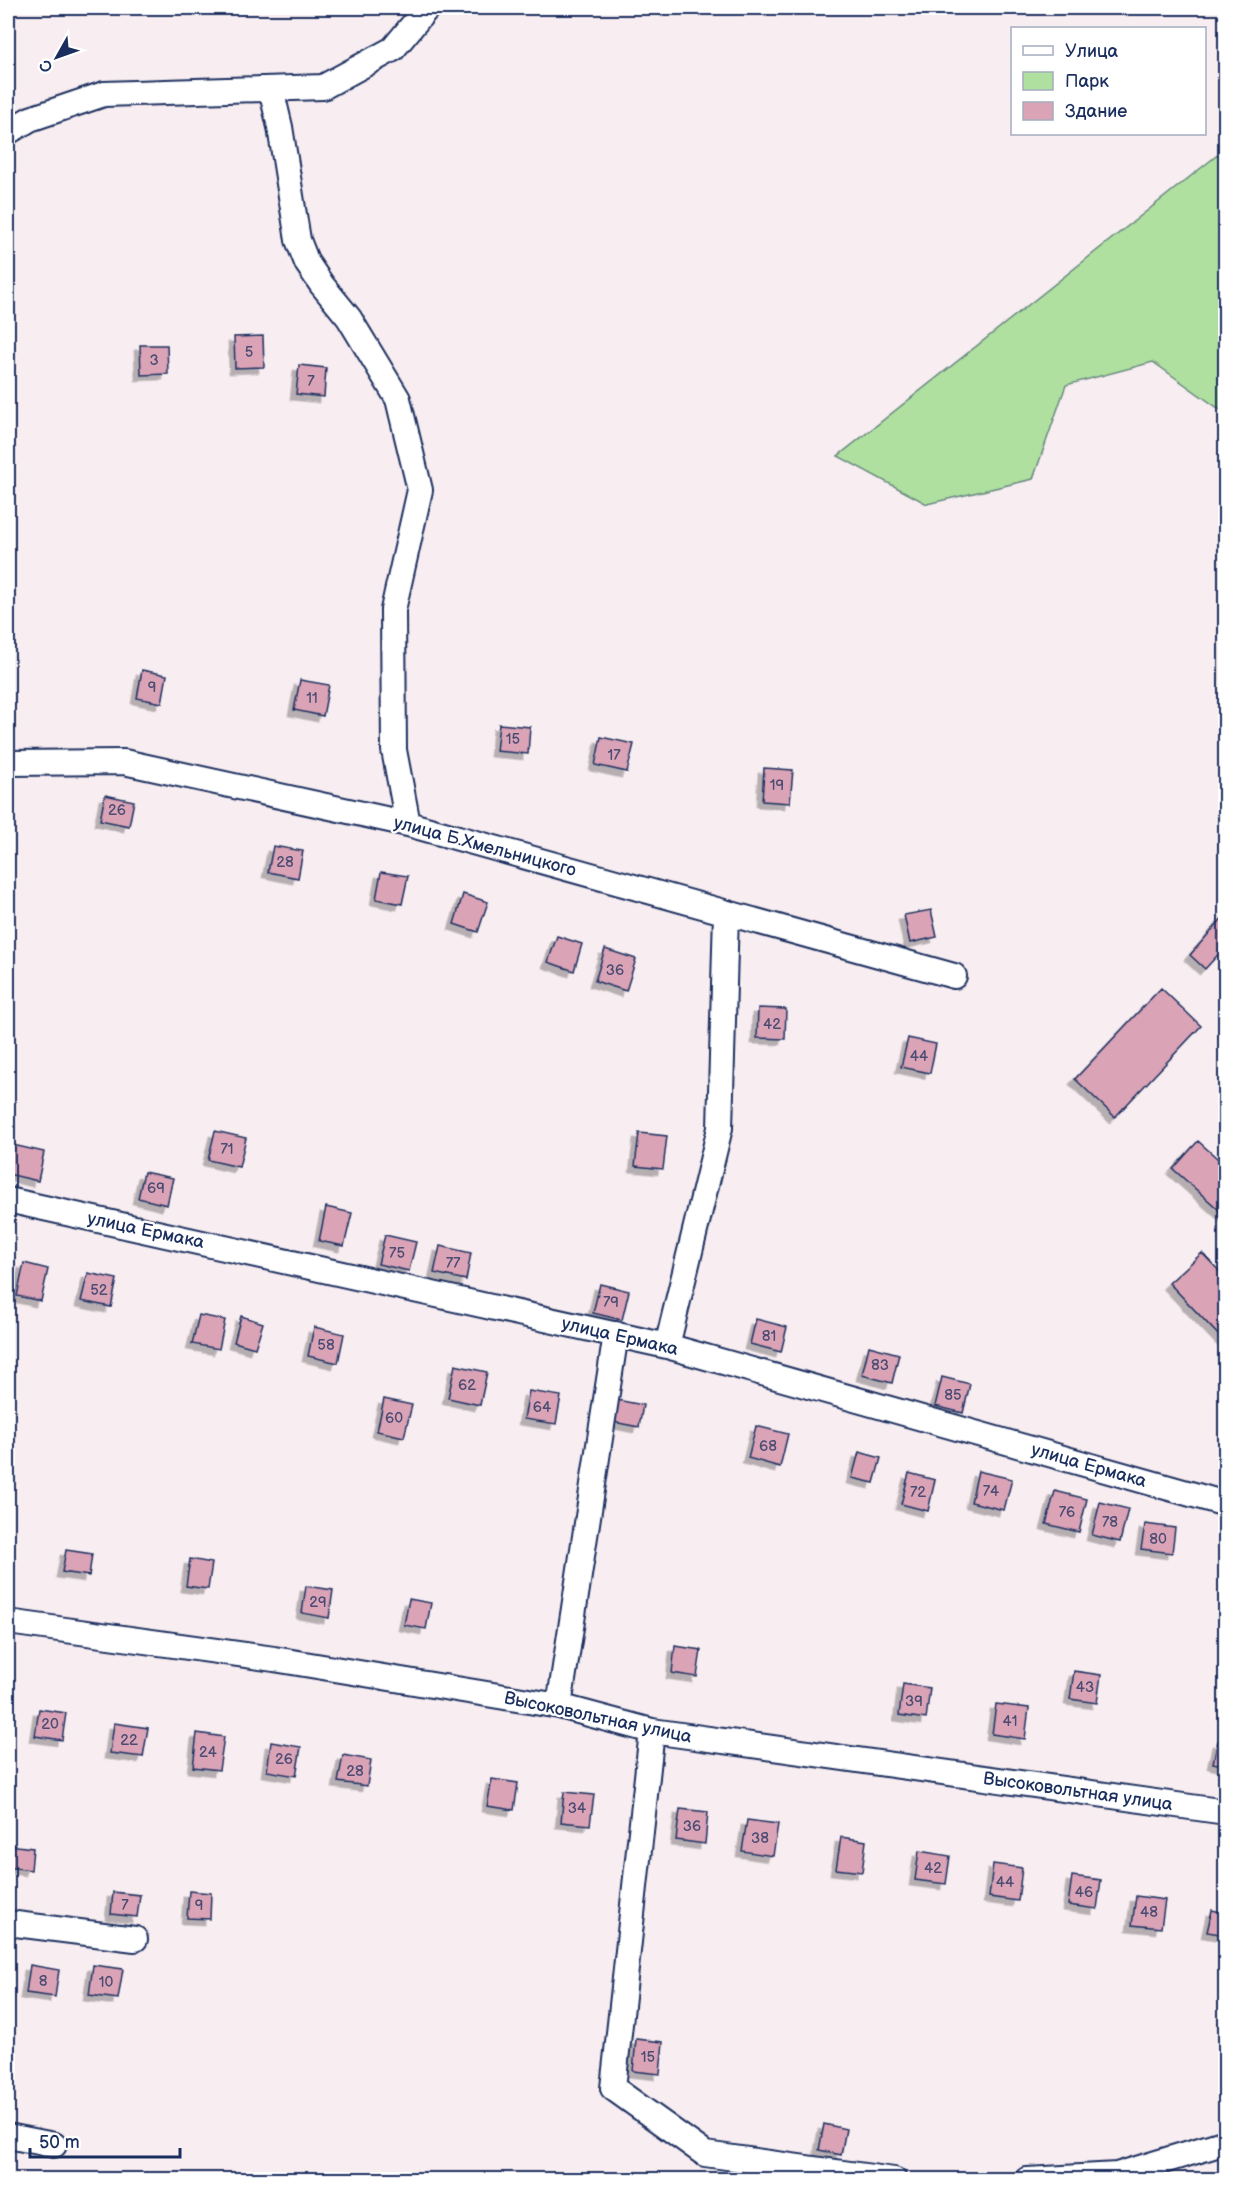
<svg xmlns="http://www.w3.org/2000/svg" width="1233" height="2187" font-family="'Balsamiq Sans',sans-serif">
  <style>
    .green { fill: #b0e0a0; stroke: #66887f; stroke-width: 1.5 }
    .building { fill: #daa3b6; stroke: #1b2f5e; stroke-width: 1.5; filter: url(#shadow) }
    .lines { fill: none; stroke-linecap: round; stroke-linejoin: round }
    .street-casing { stroke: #1b2f5e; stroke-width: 28 }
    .street { stroke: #fff; stroke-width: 24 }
    .labels { text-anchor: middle; stroke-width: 4.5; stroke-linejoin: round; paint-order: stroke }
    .number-label { font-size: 15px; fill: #4b4c74 }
    .street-label { font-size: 18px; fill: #1b2f5e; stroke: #fff }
  </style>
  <defs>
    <filter id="shadow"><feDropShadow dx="-5.5" dy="5.5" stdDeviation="0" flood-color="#0004"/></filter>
  </defs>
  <rect width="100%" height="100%" fill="#f8edf0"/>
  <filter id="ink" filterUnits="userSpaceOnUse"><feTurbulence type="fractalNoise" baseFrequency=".0167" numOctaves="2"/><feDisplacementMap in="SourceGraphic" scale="12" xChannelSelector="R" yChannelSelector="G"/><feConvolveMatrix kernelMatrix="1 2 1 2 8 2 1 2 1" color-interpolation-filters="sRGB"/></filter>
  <g filter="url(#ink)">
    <path class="green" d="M1225 149V413L1153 362 1066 385 1033 479 927 504 838 456Z"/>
    <path class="building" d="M263 336 264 367 235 368 234 337Z
      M140 345H167L168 374 141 375Z
      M299 365 326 368 324 397 296 394Z
      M142 670 167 675 162 703 137 698Z
      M300 680 329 685 323 716 294 710Z
      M499 724 530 727 528 754 496 751Z
      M601 737 634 744 627 772 595 765Z
      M764 768 793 770 790 803 762 801Z
      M105 795 134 801 129 826 100 820Z
      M273 846 303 851 298 878 268 872Z
      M381 872 408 876 402 904 376 899Z
      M463 894 488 902 478 932 454 924Z
      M931 910 937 937 910 943 904 915Z
      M1226 914V946L1205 969 1190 955Z
      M557 936 582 944 574 971 548 962Z
      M605 949 636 959 626 991 595 981Z
      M1161 988 1201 1026 1115 1117 1075 1079Z
      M758 1008 786 1009 785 1039 757 1038Z
      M908 1038 936 1044 930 1073 901 1067Z
      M215 1131 246 1138 239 1167 208 1160Z
      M639 1133 667 1136 663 1169 635 1166Z
      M1198 1141 1226 1166V1216L1173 1169Z
      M13 1145 44 1152 38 1181 8 1174Z
      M144 1172 173 1178 167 1205 138 1198Z
      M326 1207 352 1213 344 1246 319 1241Z
      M385 1235 416 1242 409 1271 378 1264Z
      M440 1246 471 1253 466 1280 434 1273Z
      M1202 1253 1226 1278V1343L1169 1283Z
      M24 1263 48 1269 41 1301 17 1296Z
      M88 1273 117 1279 111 1307 81 1301Z
      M600 1284 629 1291 622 1320 593 1313Z
      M199 1315 225 1320 219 1349 192 1344Z
      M241 1316 263 1323 255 1348 234 1342Z
      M756 1319 787 1327 781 1352 750 1344Z
      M314 1327 344 1334 338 1363 308 1356Z
      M869 1346 899 1354 892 1383 862 1375Z
      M455 1365 487 1372 480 1405 448 1398Z
      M942 1377 970 1384 963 1413 935 1406Z
      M529 1391 561 1396 556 1424 524 1419Z
      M384 1399 412 1405 404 1437 377 1431Z
      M617 1400 643 1405 639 1427 613 1422Z
      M756 1426 788 1434 780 1467 748 1458Z
      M859 1452 881 1458 874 1483 852 1478Z
      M978 1471 1012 1479 1004 1510 971 1502Z
      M909 1473 935 1480 928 1511 901 1504Z
      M1055 1491 1087 1499 1079 1532 1046 1524Z
      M1100 1502 1128 1509 1120 1542 1092 1535Z
      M1145 1524 1175 1528 1172 1553 1141 1549Z
      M66 1550 92 1554 89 1576 62 1572Z
      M190 1559 212 1563 208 1589 186 1586Z
      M306 1586 333 1590 329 1618 302 1613Z
      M409 1599 431 1603 426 1629 404 1625Z
      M675 1646 701 1650 697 1677 672 1673Z
      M1074 1671 1101 1675 1097 1703 1070 1699Z
      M903 1684 930 1688 926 1719 899 1715Z
      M996 1704 1029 1708 1025 1739 992 1734Z
      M39 1709 66 1713 62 1740 35 1736Z
      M114 1723 148 1728 143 1757 110 1753Z
      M197 1733 224 1737 219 1770 193 1767Z
      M1218 1741 1226 1743V1766L1213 1763Z
      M271 1742 301 1747 296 1776 267 1771Z
      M343 1755 371 1760 367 1786 338 1782Z
      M492 1779 518 1783 514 1810 487 1806Z
      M564 1792 594 1795 590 1825 561 1822Z
      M680 1809 708 1812 705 1844 676 1840Z
      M747 1820 778 1824 773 1856 742 1851Z
      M841 1837 866 1841 862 1872 836 1869Z
      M8 1845 33 1848 31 1870 8 1867Z
      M919 1851 950 1856 946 1884 915 1880Z
      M993 1864 1022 1868 1018 1901 989 1897Z
      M1072 1876 1101 1880 1097 1909 1068 1905Z
      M189 1891 211 1893 210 1919 187 1918Z
      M113 1892 140 1895 137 1917 111 1914Z
      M1136 1896 1165 1900 1161 1928 1132 1925Z
      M1212 1910 1226 1913V1935L1207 1932Z
      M30 1965 59 1970 55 1997 26 1993Z
      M93 1965 123 1969 118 1999 89 1995Z
      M636 2039 663 2042 660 2074 633 2071Z
      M824 2124 846 2129 841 2155 819 2150Z"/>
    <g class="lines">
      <g class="street-casing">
        <path id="street" d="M271 89 280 127 298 240 307 263 322 285 349 318 398 399 420 490 393 610 394 750 408 824
          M8 132 30 119 104 94 323 87 393 49 427 8
          M8 763 124 762 408 824 954 976
          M8 1200 667 1346 1226 1504
          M667 1346 720 1128 726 913
          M8 1622 274 1659 559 1706 652 1731 1226 1812
          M559 1706 616 1334
          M652 1731 613 2088 705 2154 894 2180
          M8 1923 135 1939
          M8 2136 54 2145
          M1027 2180 1117 2175 1226 2142"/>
      </g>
      <use href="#street" class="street"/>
    </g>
  </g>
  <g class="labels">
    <g class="number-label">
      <text x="249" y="357">5</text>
      <text x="154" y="365">3</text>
      <text x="311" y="386">7</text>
      <text x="152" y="692">9</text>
      <text x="312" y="703">11</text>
      <text x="513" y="744">15</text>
      <text x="614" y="760">17</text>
      <text x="777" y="790">19</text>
      <text x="117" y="815">26</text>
      <text x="285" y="867">28</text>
      <text x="615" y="975">36</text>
      <text x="772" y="1029">42</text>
      <text x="919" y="1061">44</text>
      <text x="227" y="1154">71</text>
      <text x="156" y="1193">69</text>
      <text x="397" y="1258">75</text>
      <text x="453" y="1268">77</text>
      <text x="99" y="1295">52</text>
      <text x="611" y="1307">79</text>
      <text x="769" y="1341">81</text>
      <text x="326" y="1350">58</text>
      <text x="880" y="1370">83</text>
      <text x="467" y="1390">62</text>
      <text x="953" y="1400">85</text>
      <text x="542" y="1412">64</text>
      <text x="394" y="1423">60</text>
      <text x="768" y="1451">68</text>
      <text x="991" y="1496">74</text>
      <text x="918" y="1497">72</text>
      <text x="1067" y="1517">76</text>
      <text x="1110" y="1527">78</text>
      <text x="1158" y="1544">80</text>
      <text x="318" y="1607">29</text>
      <text x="1085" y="1692">43</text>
      <text x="914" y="1706">39</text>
      <text x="1010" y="1726">41</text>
      <text x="50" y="1729">20</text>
      <text x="129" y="1745">22</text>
      <text x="208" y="1757">24</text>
      <text x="284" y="1764">26</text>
      <text x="355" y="1776">28</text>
      <text x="577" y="1813">34</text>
      <text x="692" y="1831">36</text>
      <text x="760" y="1843">38</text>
      <text x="933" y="1873">42</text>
      <text x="1005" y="1887">44</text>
      <text x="1084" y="1897">46</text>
      <text x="125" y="1910">7</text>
      <text x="199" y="1910">9</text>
      <text x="1149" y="1917">48</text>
      <text x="43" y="1986">8</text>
      <text x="106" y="1987">10</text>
      <text x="648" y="2062">15</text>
    </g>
    <g class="street-label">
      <text transform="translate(485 846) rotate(15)" y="6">улица Б.Хмельницкого</text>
      <text transform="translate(146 1230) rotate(12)" y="6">улица Ермака</text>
      <text transform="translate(620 1336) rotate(13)" y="6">улица Ермака</text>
      <text transform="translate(1089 1465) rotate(16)" y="6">улица Ермака</text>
      <text transform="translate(598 1717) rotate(12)" y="6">Высоковольтная улица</text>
      <text transform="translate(1078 1791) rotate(8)" y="6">Высоковольтная улица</text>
    </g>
  </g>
  <rect width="1233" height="2187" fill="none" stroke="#fff" stroke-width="30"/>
  <rect x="15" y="15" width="1203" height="2157" fill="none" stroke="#1b2f5e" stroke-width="2" filter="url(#ink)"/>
  <rect x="1011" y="27" width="195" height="108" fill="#ffffff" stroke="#a4acbf" stroke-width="1.5"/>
  <rect x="1023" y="46" width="30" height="9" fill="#ffffff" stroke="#a4acbf" stroke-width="1.5"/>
  <text x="1065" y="57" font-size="18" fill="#1b2f5e">Улица</text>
  <rect x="1023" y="72" width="30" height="18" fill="#b0e0a0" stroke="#a4acbf" stroke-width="1.5"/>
  <text x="1065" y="87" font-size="18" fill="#1b2f5e">Парк</text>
  <rect x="1023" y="102" width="30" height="18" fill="#daa3b6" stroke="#a4acbf" stroke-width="1.5"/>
  <text x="1065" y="117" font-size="18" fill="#1b2f5e">Здание</text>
  <g transform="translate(57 57) rotate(230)" stroke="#ffffff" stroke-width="4.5" paint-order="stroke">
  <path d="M0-4.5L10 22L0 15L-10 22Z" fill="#1b2f5e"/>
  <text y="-9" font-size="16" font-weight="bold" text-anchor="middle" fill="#1b2f5e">С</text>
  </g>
  <path d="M30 2148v9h150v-9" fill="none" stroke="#1b2f5e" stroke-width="3"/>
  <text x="39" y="2148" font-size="18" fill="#1b2f5e" stroke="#ffffff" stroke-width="4.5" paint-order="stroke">50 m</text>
</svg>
